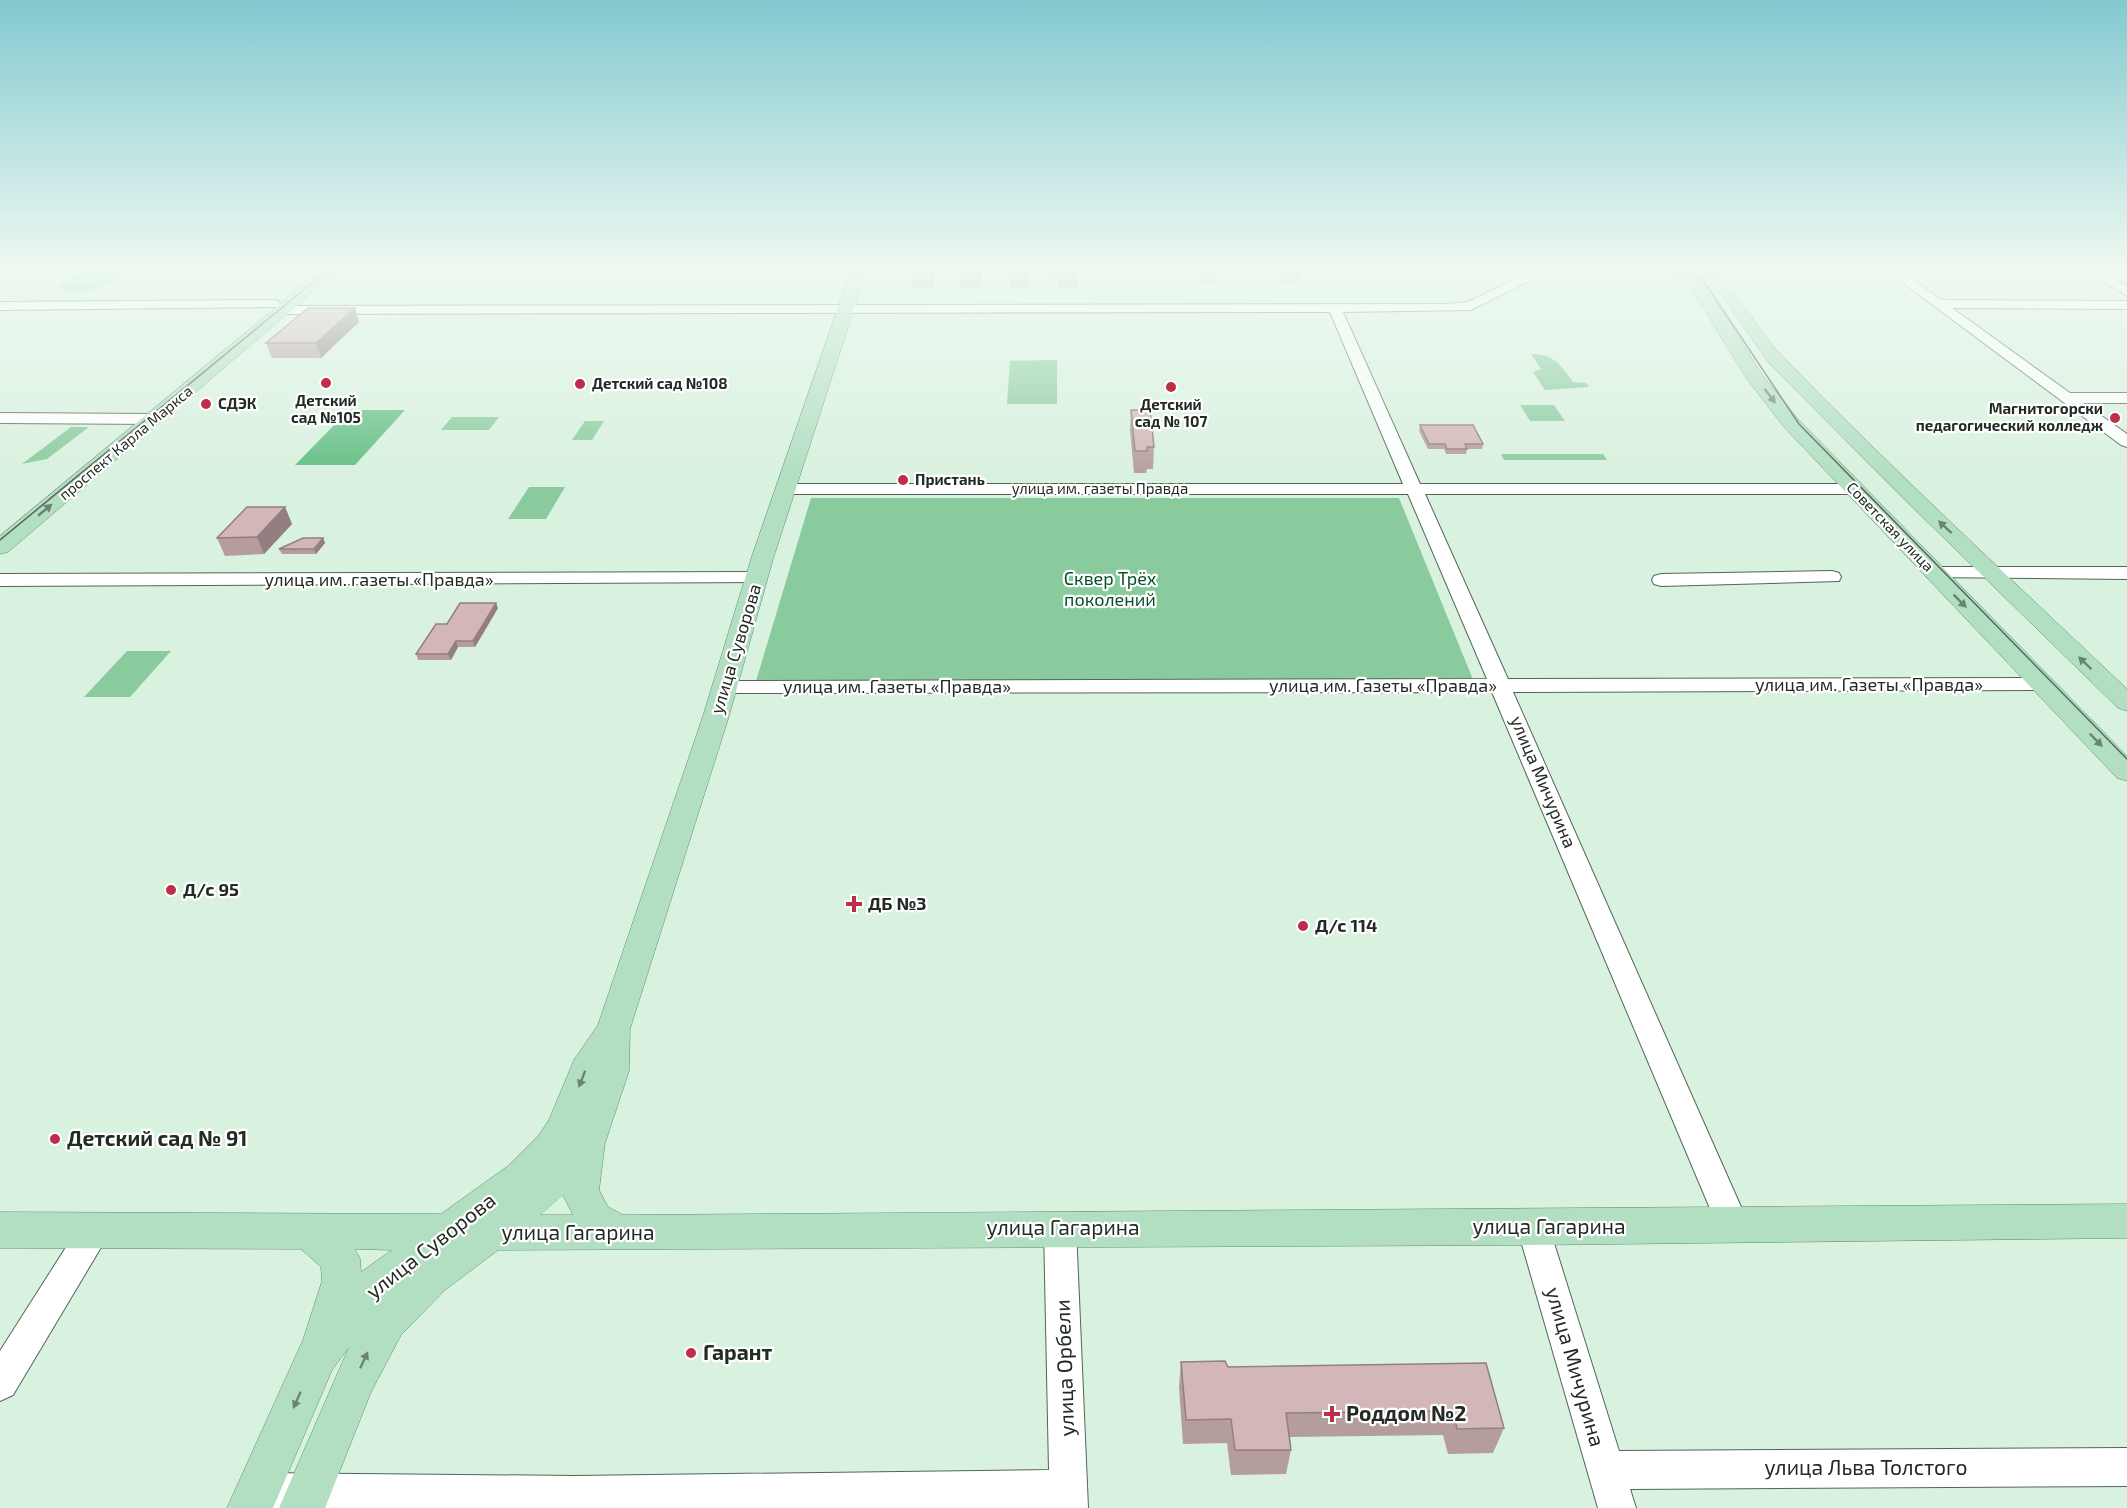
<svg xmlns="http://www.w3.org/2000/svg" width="2127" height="1508" font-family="'Exo 2',sans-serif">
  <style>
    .green { fill: #8acb9e }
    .forest { fill: #63be83 }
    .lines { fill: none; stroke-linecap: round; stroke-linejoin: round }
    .minor-casing { stroke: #526657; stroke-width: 2 }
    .major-casing { stroke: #5f916f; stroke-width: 1 }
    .minor { fill: #fff; fill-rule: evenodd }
    .major { fill: #b2dec1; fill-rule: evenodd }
    .tram { stroke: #57645a; stroke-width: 1.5 }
    .wall { fill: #b59d9d }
    .shaded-wall { fill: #947f80 }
    .building { fill: #d3b6b7; stroke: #947f80; stroke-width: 1.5 }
    .oneway { fill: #6a8473 }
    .poi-dot { fill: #bf2e49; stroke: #fff; stroke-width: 2 }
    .labels { text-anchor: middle; stroke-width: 4.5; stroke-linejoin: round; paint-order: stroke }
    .far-poi-label { font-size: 15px; font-weight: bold; fill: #232b25; stroke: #fff; text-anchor: start }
    .far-street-label { font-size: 15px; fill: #232b25; stroke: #fff }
    .park-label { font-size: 18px; fill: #074f2a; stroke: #fff }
    .street-label { font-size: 18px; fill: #232b25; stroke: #fff }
    .poi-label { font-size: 18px; font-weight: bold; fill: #232b25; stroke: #fff; text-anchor: start }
    .near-poi-label { font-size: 21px; font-weight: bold; fill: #232b25; stroke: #fff; text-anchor: start }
    .near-street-label { font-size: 21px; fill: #232b25; stroke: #fff }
  </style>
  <rect width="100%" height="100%" fill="#d9f1df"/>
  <path class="green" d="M84 268H134C114 281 81 302 58 287Z
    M1531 354C1554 354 1561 365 1573 382L1586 383 1589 387 1545 390 1533 372 1541 369Z
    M1057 360V404H1007L1010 361Z
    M1520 405H1554L1565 421H1530Z
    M452 417H499L489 430H441Z
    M585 421H604L592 440H572Z
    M71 427H89L47 459 22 464Z
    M1501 454H1603L1607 460H1504Z
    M529 487H565L546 519H508Z
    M811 498H1399L1474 682 756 681Z
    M127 651H171L130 697H84Z"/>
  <path class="forest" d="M349 410H405L355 465H295Z"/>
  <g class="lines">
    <g class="minor-casing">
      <path id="minor" d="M1538 268H1555L1471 310 1343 312 1420 484H1853L1859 485 1862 489 1859 493 1853 494H1425L1508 679 2042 678 2049 680 2053 684 2049 688 2042 690 1513 692 1749 1225 1744 1235 1733 1240 1722 1235 1717 1225 1492 692 724 693 717 691 713 687 717 683 724 681 1487 679 1408 494H786L780 493 777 489 780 485 786 484H1403L1330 312 286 314 279 310 286 306 1446 304 1468 302Z
        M1883 268H1898L1941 300 2127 301V309L1952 308 2070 393H2127V403H2083L2127 434V447L2121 445Z
        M2082 268H2097L2127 286V296Z
        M273 300 278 301 280 304 278 307 0 310V302Z
        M0 413 155 414 163 419 155 424 0 423Z
        M1934 567H2127V579L1927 577 1925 573 1927 569Z
        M1832 571 1839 573 1841 577 1839 581 1661 586 1654 584 1652 580 1654 576 1661 574Z
        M758 572 765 574 767 578 765 582 0 586V574Z
        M1533 1212 1544 1217 1549 1227 1619 1451 2127 1448V1486L1630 1489 1636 1508H1598L1517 1227 1522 1217Z
        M1060 1213 1071 1218 1076 1228 1088 1508H250L244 1505 238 1492 244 1479 257 1473 575 1476 1049 1470 1044 1228 1049 1218Z
        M95 1214 106 1219 111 1229 106 1239 13 1395 0 1401V1351L84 1219Z"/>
    </g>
    <g class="major-casing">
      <path id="major" d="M324 268H341L8 552 0 554V536Z
        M852 268H867L773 559 729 716 630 1029 629 1071 605 1143 599 1190 608 1207 623 1215 2127 1204V1238L1533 1245 498 1250 445 1290 401 1335 371 1392 325 1508H279L349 1347 332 1370 273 1508H227L303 1340 322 1281 321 1267 301 1249 0 1248V1212L441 1214 508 1166 539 1135 549 1120 574 1060 598 1025 703 716 751 559ZM563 1195 573 1215H540ZM355 1249 392 1250 361 1272 360 1259Z
        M1665 268H1683L1701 283 1722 311 1763 376 1798 419 2127 756V781L2117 778 1784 427 1747 379 1699 301 1690 289Z
        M1695 268H1711C1740 294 1756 329 1783 357 1894 471 2011 579 2127 689V711L2118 708 1903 498 1768 362 1719 291Z"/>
    </g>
    <use href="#minor" class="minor"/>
    <use href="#major" class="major"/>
    <path class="tram" d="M1686 268 1705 283 1799 424 2127 759
      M0 540 330 268"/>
  </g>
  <path class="wall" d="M913 268H939L938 275H935L932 288H912L911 274Z
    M961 268H982L980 288H960V274Z
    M1009 268H1029L1028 288H1009Z
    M1048 268H1077V288H1057V275H1048Z
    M1198 268H1225L1224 273H1217L1216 283H1200Z
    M1265 268H1299L1298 283H1282L1279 273H1266Z
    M355 308 359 322 321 358H272L266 343Z
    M1131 410 1154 447 1153 469H1147L1146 473H1134L1130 431Z
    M1420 425 1483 444 1482 449H1467L1466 454H1446L1444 449H1428L1419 431Z
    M285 507 292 524 264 554 225 556 217 538Z
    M323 538 325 543 316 554H282L279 549Z
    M498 608 475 647H458L451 660H418L416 654 447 624Z
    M1181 1362 1228 1367 1486 1363 1504 1428 1493 1453 1448 1454 1443 1435 1290 1437 1291 1450 1286 1474 1231 1475 1227 1443 1183 1444 1179 1387Z"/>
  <path class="shaded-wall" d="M932 268H934L935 275 932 288 931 274Z
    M980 268H982V271L980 288Z
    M355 308 359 322 321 358 316 343Z
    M285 507 292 524 264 554 257 537Z
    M323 538 325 543 316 554 314 549Z
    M496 603 498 608 475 647 473 641Z
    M456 641 458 647 451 660 448 654Z"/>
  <path class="building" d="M913 268H932L931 274H911Z
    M961 268H980L979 274H960Z
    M1009 268H1028V274H1008Z
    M1057 268H1077V274H1057Z
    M308 308H355L316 343H266Z
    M1131 410H1150L1154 447H1147V451H1135Z
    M1420 425H1473L1483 444H1465L1467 449H1447L1445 444H1429Z
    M247 507H285L257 537 217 538Z
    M303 538H323L314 549H279Z
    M460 603H496L473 641H456L448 654H416L436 624H447Z
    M1225 1361 1228 1367 1486 1363 1504 1428 1457 1429 1453 1411 1286 1413 1291 1450H1235L1231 1419 1186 1420 1181 1362Z"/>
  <defs><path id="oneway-solid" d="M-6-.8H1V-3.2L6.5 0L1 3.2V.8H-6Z" transform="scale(1.5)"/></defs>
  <g class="oneway">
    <use href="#oneway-solid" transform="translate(1770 396) rotate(53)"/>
    <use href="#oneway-solid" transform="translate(45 510) rotate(-40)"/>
    <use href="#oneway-solid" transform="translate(1945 527) rotate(-137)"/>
    <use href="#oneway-solid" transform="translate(1960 601) rotate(45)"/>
    <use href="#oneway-solid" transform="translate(2085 663) rotate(-136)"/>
    <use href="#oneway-solid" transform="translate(2096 740) rotate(46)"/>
    <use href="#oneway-solid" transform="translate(582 1079) rotate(111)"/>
    <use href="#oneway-solid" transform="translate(364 1360) rotate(-65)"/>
    <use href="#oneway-solid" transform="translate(297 1400) rotate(114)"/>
  </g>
  <linearGradient id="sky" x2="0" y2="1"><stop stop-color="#83c9d0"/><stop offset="0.56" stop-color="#eef9f1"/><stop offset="1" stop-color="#eef9f1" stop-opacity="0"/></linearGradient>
  <rect width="2127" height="480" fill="url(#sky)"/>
  <g class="poi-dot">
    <circle cx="326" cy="383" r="6"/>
    <circle cx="580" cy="384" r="6"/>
    <circle cx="1171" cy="387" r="6"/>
    <circle cx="206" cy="404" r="6"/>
    <circle cx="2115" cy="418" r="6"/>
    <circle cx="903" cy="480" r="6"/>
    <circle cx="171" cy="890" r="6"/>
    <path d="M851 895h6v6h6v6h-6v6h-6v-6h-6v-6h6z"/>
    <circle cx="1303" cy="926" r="6"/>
    <circle cx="55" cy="1139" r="6"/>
    <circle cx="691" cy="1353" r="6"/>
    <path d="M1329 1405h6v6h6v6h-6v6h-6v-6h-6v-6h6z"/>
  </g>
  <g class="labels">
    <g class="far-poi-label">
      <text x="592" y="389">Детский сад №108</text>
      <text x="326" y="406" text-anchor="middle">Детский<tspan x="326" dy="17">сад №105</tspan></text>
      <text x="218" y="409">СДЭК</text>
      <text x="1171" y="410" text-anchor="middle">Детский<tspan x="1171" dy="17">сад № 107</tspan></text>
      <text x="2103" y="414" text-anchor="end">Магнитогорски<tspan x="2103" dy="17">педагогический колледж</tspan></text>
      <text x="915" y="485">Пристань</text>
    </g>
    <g class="far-street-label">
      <text transform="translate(126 443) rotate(-40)" y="5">проспект Карла Маркса</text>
      <text x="1100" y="494">улица им. газеты Правда</text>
      <text transform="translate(1890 527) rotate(46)" y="5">Советская улица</text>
    </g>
    <g class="park-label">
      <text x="1110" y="585">Сквер Трёх<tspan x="1110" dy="21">поколений</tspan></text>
    </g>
    <g class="street-label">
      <text x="379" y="586">улица им. газеты «Правда»</text>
      <text transform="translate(736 649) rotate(-73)" y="6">улица Суворова</text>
      <text x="1869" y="691">улица им. Газеты «Правда»</text>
      <text x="1383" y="692">улица им. Газеты «Правда»</text>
      <text x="897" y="693">улица им. Газеты «Правда»</text>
      <text transform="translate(1543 782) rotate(67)" y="6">улица Мичурина</text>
    </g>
    <g class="poi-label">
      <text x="183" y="896">Д/с 95</text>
      <text x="868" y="910">ДБ №3</text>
      <text x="1315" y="932">Д/с 114</text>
    </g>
    <g class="near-poi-label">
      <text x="67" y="1146">Детский сад № 91</text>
      <text x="703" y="1360">Гарант</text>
      <text x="1346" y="1421">Роддом №2</text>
    </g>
    <g class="near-street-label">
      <text x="1549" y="1234">улица Гагарина</text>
      <text x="1063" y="1235">улица Гагарина</text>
      <text x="578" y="1240">улица Гагарина</text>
      <text transform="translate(431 1246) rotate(-38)" y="7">улица Суворова</text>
      <text transform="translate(1575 1367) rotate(74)" y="7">улица Мичурина</text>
      <text transform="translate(1065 1368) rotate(-92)" y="7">улица Орбели</text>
      <text x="1866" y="1475">улица Льва Толстого</text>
    </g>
  </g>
</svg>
